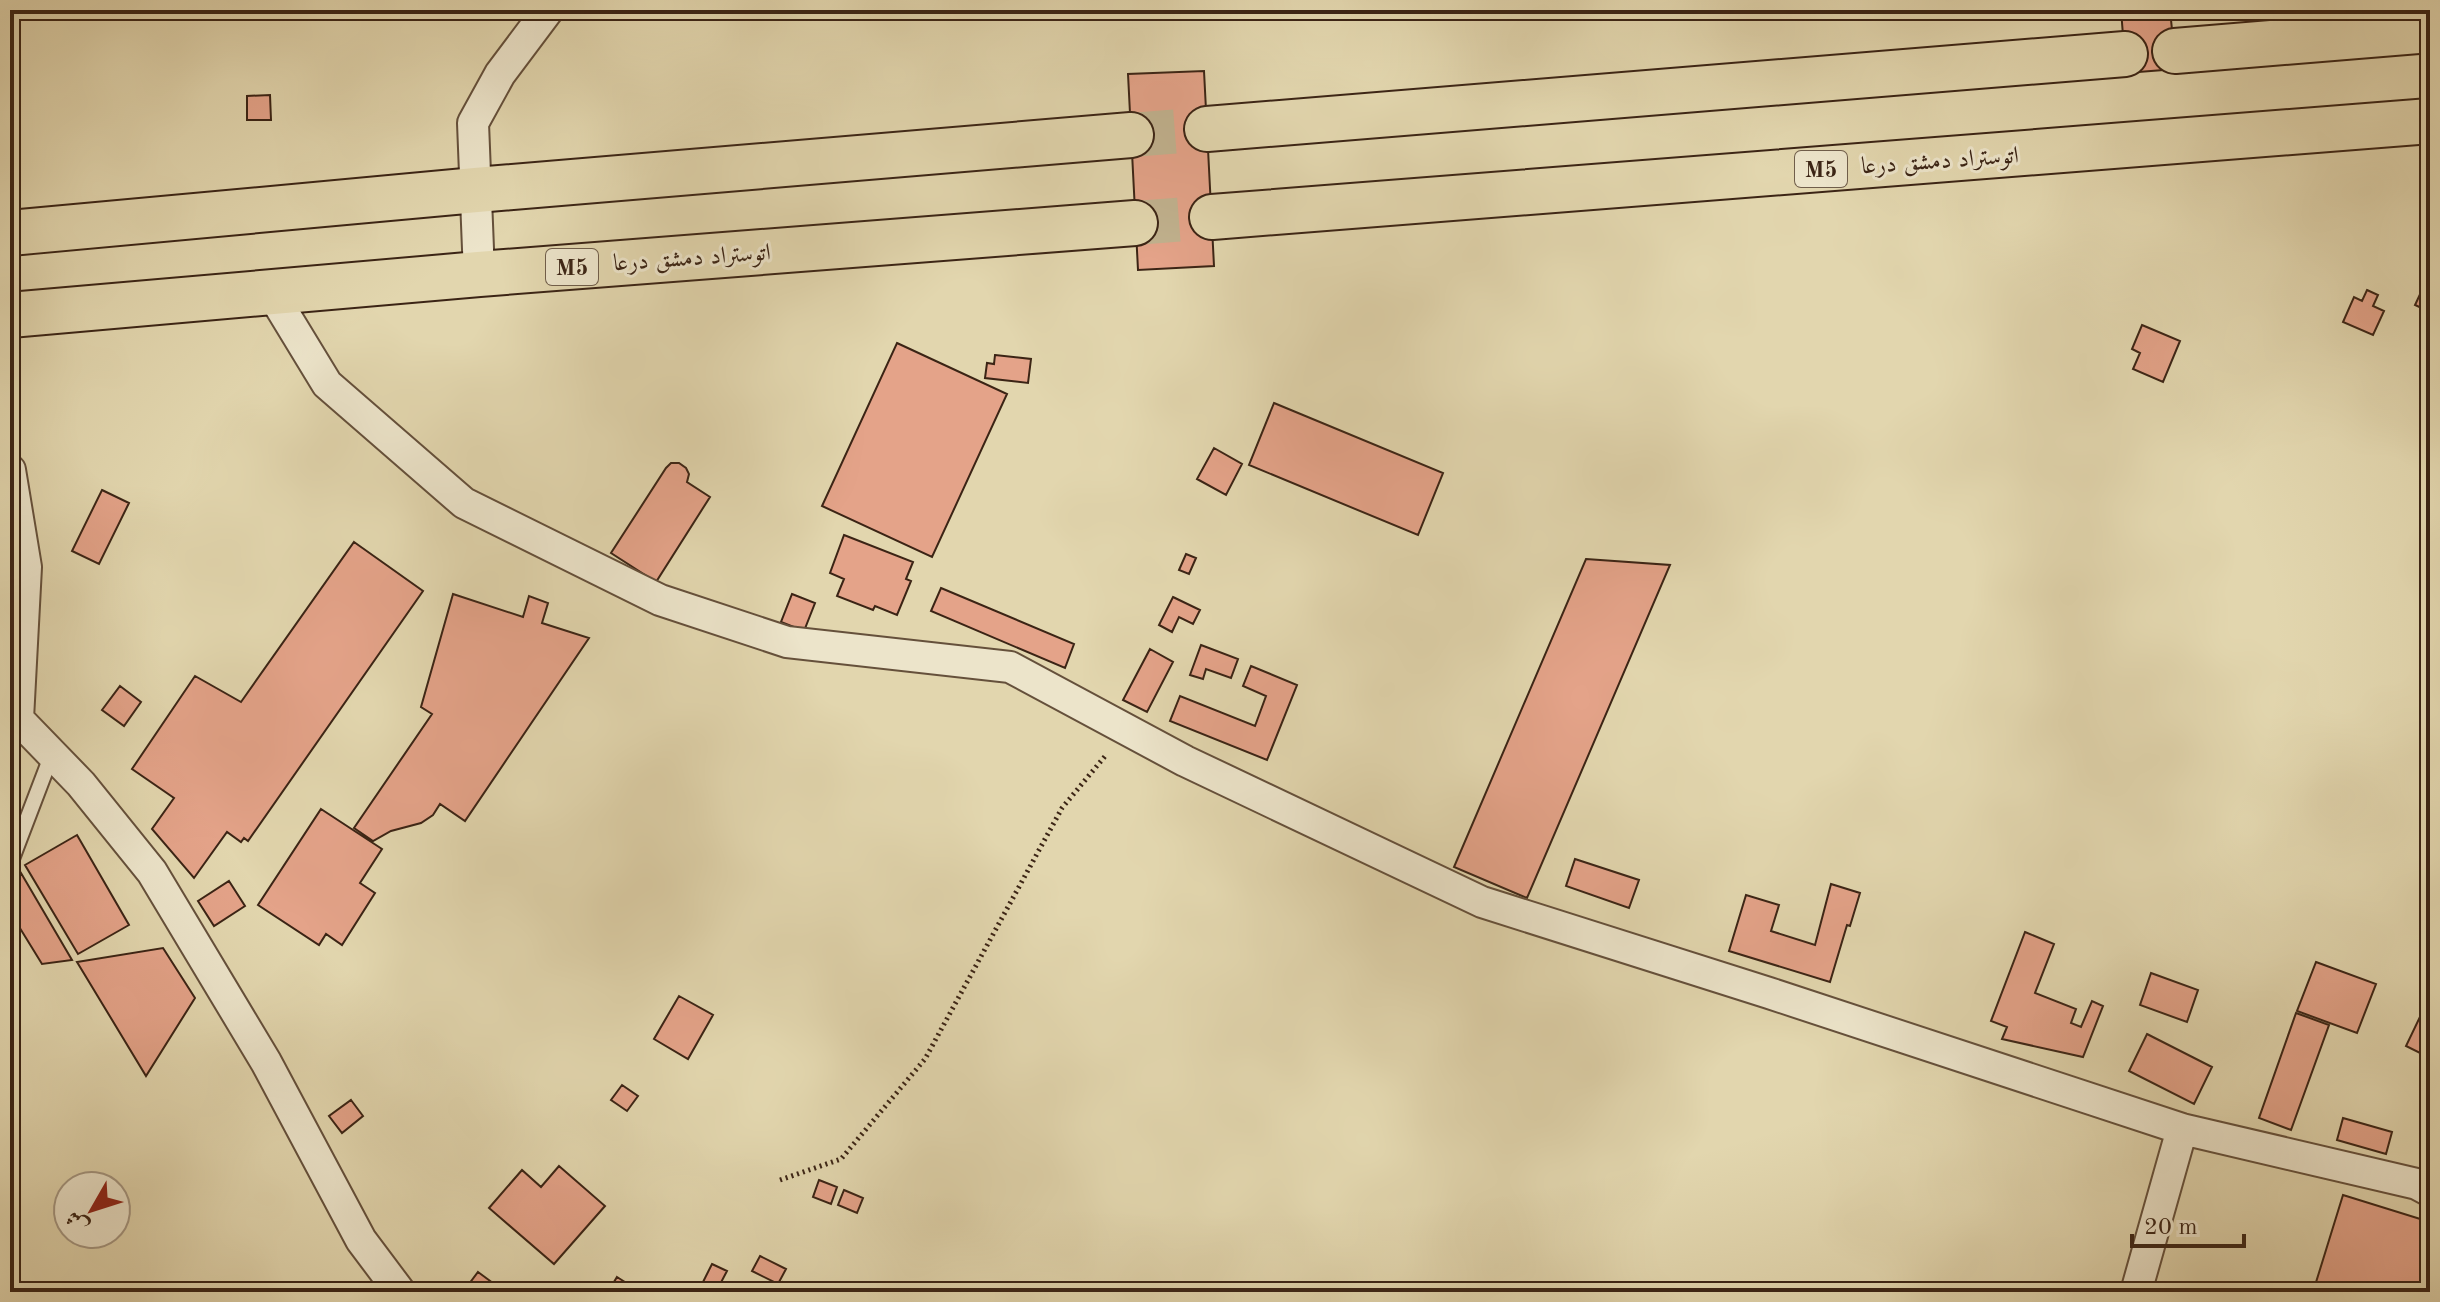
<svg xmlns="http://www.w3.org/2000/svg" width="2440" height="1302" font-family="'Old Standard TT',Amiri,serif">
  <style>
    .building { fill: #e4a389; stroke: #3b2415; stroke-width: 2 }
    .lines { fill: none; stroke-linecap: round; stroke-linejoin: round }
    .highway-tunnel { stroke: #c1b28f; stroke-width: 44; stroke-dasharray: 44 22; stroke-linecap: butt }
    .lane-casing { stroke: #65503b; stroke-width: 18 }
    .street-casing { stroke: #65503b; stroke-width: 34 }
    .highway-casing { stroke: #3b2415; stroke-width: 48 }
    .path { stroke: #3b2415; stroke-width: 5; stroke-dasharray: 2 4; stroke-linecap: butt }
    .lane { stroke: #ece4ca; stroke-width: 14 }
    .street { stroke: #ece4ca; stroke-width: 30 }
    .highway { stroke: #e2d6ae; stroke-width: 44 }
    .labels { text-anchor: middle; stroke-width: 6; stroke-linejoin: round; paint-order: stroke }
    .shield { fill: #ece4ca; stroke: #705e4b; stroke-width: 2 }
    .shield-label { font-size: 22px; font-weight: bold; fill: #3b2415 }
    .street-label { font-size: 24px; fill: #3b2415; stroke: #ece4ca }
  </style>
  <rect width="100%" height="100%" fill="#e2d6ae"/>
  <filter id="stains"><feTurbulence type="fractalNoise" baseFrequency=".0025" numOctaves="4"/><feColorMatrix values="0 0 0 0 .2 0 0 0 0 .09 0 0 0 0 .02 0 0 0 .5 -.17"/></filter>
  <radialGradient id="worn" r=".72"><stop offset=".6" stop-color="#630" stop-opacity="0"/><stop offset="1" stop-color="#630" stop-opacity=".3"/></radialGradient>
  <path class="building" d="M2121 10H2170L2176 69 2126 73Z
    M1204 71 1214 266 1138 270 1128 74Z
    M270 95 271 120H247V96Z
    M2430 273V312L2415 305Z
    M2367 290 2378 295 2373 306 2384 311 2373 335 2343 322 2354 297 2362 301Z
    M2142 325 2180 341 2163 382 2133 369 2140 353 2132 349Z
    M897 343 1007 394 932 557 822 506Z
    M995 355 1031 359 1028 383 985 378 987 363 994 364Z
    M1274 403 1443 473 1418 535 1249 465Z
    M1214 448 1242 464 1226 495 1197 479Z
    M671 463H679L686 468 689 474 687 482 710 497 656 582 611 553 666 468Z
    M102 490 129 503 99 564 72 551Z
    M844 535 913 562 906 579 911 581 897 615 875 606 873 610 837 596 844 579 830 573Z
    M354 542 423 591 248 841 244 838 241 842 227 832 194 878 152 829 174 798 132 769 195 676 241 702Z
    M1186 554 1196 558 1189 574 1179 570Z
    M1586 559 1670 565 1527 898 1454 867Z
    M941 588 1074 644 1065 668 931 611Z
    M453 594 523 617 529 596 548 603 542 623 589 638 465 821 440 804 433 815 421 823 391 831 373 841 354 828 432 714 421 707Z
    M792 594 815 603 804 631 781 622Z
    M1173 597 1200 610 1193 624 1179 617 1172 632 1159 625Z
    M1201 645 1238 659 1231 678 1206 669 1203 679 1190 675Z
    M1150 649 1173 662 1147 712 1123 700Z
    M1251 666 1297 685 1267 760 1170 721 1180 696 1255 726 1266 696 1243 686Z
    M120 686 141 702 124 726 102 710Z
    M321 809 382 849 360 883 375 893 342 945 326 934 319 945 258 905Z
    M77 835 129 925 78 954 25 865Z
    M1575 859 1639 880 1629 908 1566 886Z
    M21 873 72 960 42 964 10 912V904Z
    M229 881 245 906 214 926 198 901Z
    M1831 884 1860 893 1850 926 1847 925 1830 982 1729 951 1746 895 1779 905 1771 931 1815 945Z
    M2025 932 2054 944 2035 993 2076 1009 2071 1023 2081 1027 2092 1001 2103 1006 2083 1057 2002 1039 2007 1027 1991 1021Z
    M163 948 195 998 146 1076 77 962Z
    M2316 962 2376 984 2357 1033 2297 1011Z
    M2151 973 2198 990 2187 1022 2140 1005Z
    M679 996 713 1015 688 1059 654 1039Z
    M2430 996V1058L2406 1046Z
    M2296 1013 2329 1025 2291 1130 2259 1118Z
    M2147 1034 2212 1067 2194 1104 2129 1071Z
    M622 1085 638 1096 627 1111 611 1100Z
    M351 1100 363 1116 342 1133 329 1116Z
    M2343 1118 2392 1132 2386 1154 2337 1140Z
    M559 1166 605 1206 554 1264 489 1208 522 1170 541 1187Z
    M819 1180 837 1187 831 1204 813 1197Z
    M844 1190 863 1198 857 1213 838 1205Z
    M2343 1195 2430 1222V1292H2313Z
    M760 1256 786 1269 778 1284 752 1271Z
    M712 1264 727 1271 716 1292H708L700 1288Z
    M478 1272 505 1292H463Z
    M617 1277 636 1289 634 1292H608Z
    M783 1282 802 1292H778Z"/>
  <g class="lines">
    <path class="highway-tunnel" d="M1131 135 1207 129
      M1135 223 1212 217"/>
    <g class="lane-casing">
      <path id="lane" d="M10 864 52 754"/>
    </g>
    <g class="street-casing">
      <path id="street" d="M479 274 473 123 500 74 548 10
        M271 292 327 384 464 503 660 600 787 642 1010 667 1185 761 1482 902 1769 993 2182 1129 2417 1184 2430 1191
        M10 470 26 567 18 719 81 784 152 872 266 1062 361 1240 400 1292
        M2136 1292 2182 1129"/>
    </g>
    <g class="highway-casing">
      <path id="highway" d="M2175 51 2430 30
        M1207 129 2125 54
        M1212 217 2430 121
        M10 233 476 190 1131 135
        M10 315 479 274 1135 223"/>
    </g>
    <path class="path" d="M780 1180 841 1159 925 1059 1062 808 1106 755"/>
    <use href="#lane" class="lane"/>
    <use href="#street" class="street"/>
    <use href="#highway" class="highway"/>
  </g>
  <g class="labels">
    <g class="shield">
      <rect x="1795" y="151" width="52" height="36" rx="6"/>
      <rect x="546" y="249" width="52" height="36" rx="6"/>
    </g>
    <g class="shield-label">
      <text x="1821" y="177">M5</text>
      <text x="572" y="275">M5</text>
    </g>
    <g class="street-label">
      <text transform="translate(1940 160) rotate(-4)" y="8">اتوستراد دمشق درعا</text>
      <text transform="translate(692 257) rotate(-4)" y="8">اتوستراد دمشق درعا</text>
    </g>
  </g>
  <rect width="2440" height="1302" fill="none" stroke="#e2d6ae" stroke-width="40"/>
  <rect x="12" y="12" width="2416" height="1278" fill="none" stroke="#3b2415" stroke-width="4"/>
  <rect x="20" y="20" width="2400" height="1262" fill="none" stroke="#3b2415" stroke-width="2"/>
  <g transform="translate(92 1210) rotate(231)"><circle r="38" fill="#ece4ca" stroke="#a59782" stroke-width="2"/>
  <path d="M0-6L14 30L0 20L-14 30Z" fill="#8f2418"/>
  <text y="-12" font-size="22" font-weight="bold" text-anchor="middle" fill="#3b2415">ش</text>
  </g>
  <path d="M2132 1234v12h112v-12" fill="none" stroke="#3b2415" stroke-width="4"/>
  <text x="2144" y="1234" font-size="24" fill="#3b2415" stroke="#ece4ca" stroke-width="6" paint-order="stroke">20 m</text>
  <rect width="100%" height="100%" filter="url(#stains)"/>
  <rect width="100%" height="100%" fill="url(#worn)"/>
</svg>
